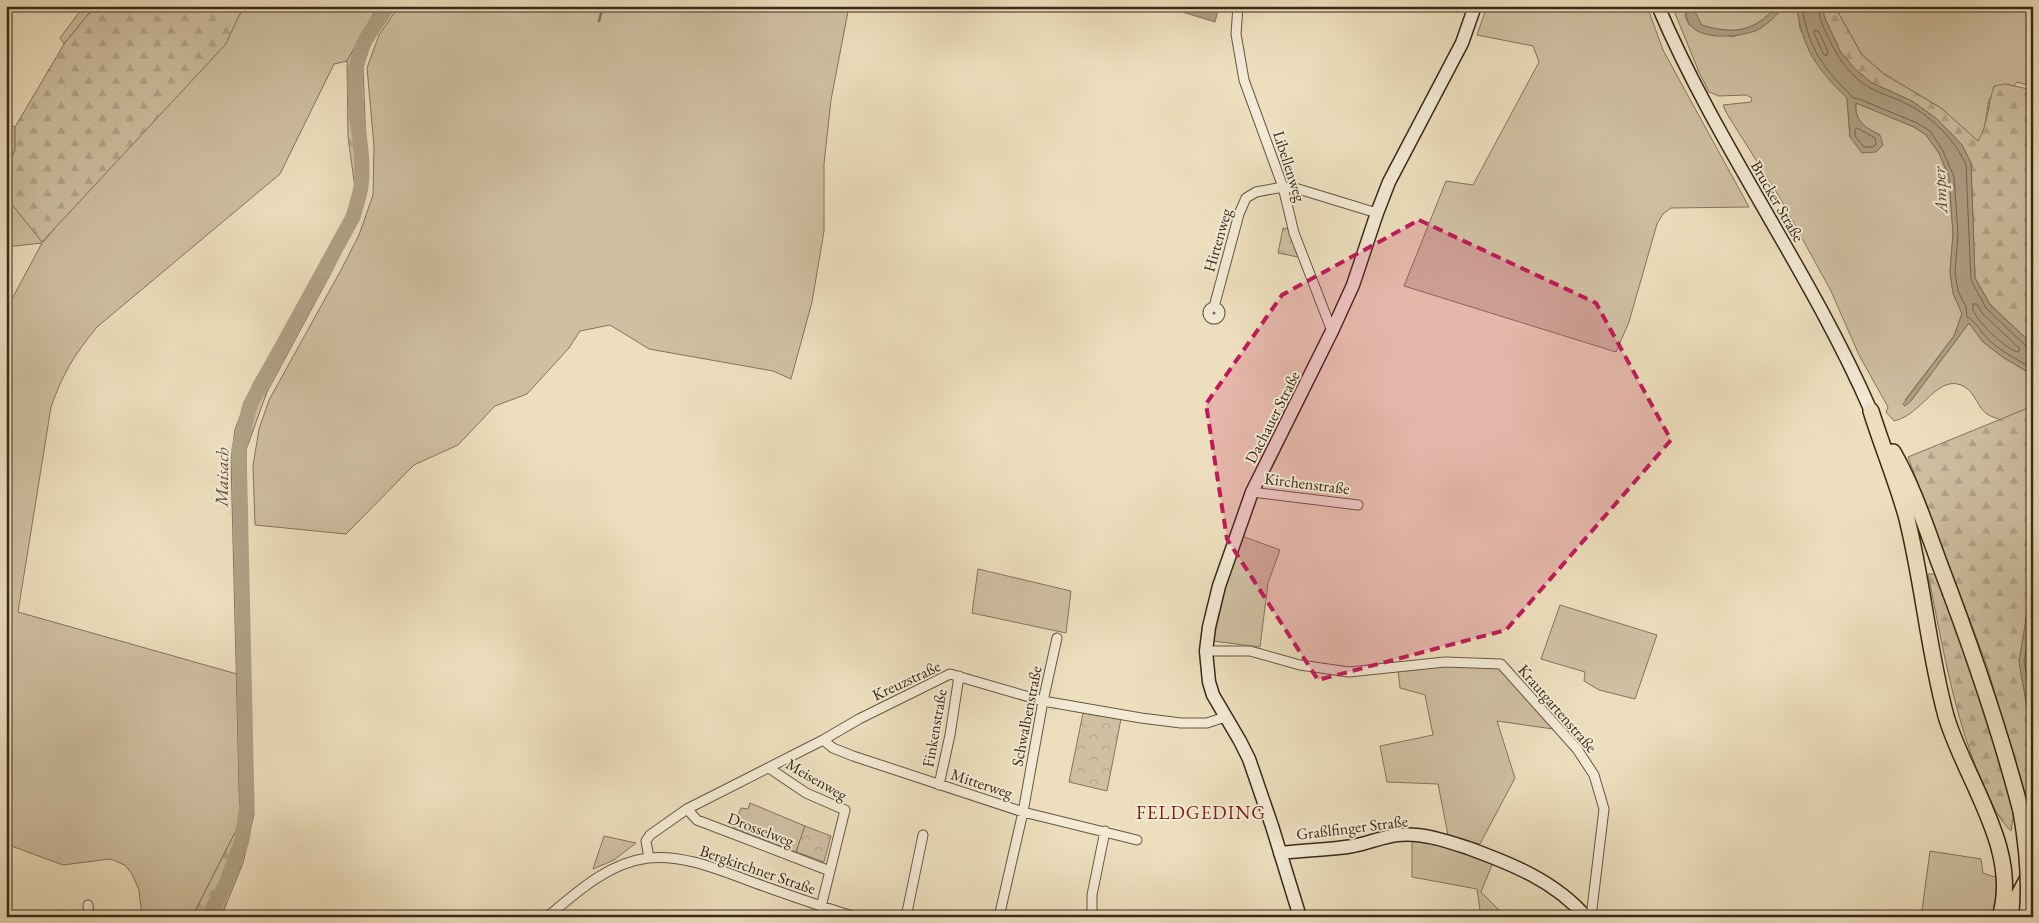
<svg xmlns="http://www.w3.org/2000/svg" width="2039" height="923" font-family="'EB Garamond',serif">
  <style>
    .grass { fill: #cfc0a2; stroke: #84745d }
    .forest { fill: url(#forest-firs); stroke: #84745d }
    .park { fill: url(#park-crowns); stroke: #84745d }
    .water { fill: #b0a186; stroke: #81715a }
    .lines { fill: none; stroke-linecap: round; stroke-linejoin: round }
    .shore { stroke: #75654f; stroke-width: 1 }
    .stream { stroke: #81715a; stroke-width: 2.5 }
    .river { stroke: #b0a186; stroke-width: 15 }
    .street-casing { stroke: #675642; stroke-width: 11 }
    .secondary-casing { stroke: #3a2918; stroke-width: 15 }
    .highway-casing { stroke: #3a2918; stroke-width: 18 }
    .street { stroke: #f3ead5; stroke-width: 9 }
    .secondary { stroke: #f3ead5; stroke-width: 12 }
    .highway { stroke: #eddfbe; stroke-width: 15 }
    .highway-bridge-casing { stroke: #3a2918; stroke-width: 18; stroke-linecap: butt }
    .highway-bridge { stroke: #eddfbe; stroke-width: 15 }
    .marked { fill: #c2185b; fill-opacity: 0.2; stroke: #c2185b; stroke-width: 4; stroke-dasharray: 10 6; stroke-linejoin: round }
    .labels { text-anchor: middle; stroke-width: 4; stroke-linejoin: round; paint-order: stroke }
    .street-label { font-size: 16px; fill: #3a2918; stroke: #f3ead5 }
    .water-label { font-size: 18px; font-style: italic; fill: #5d4d39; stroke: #f3ead5 }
    .quarter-label { font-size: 19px; letter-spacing: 1px; fill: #7a1f14; stroke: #f3ead5 }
  </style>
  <defs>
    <pattern id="forest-firs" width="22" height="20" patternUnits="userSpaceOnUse" patternTransform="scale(1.25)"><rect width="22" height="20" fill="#cfc0a2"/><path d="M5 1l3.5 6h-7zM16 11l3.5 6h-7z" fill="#b2a58b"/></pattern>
    <pattern id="park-crowns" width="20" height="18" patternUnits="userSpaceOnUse" patternTransform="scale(1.25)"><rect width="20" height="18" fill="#cfc0a2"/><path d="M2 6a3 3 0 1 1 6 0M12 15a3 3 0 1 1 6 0" fill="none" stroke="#b2a58b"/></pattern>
  </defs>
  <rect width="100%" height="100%" fill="#eddfbe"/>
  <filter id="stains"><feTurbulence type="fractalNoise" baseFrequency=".004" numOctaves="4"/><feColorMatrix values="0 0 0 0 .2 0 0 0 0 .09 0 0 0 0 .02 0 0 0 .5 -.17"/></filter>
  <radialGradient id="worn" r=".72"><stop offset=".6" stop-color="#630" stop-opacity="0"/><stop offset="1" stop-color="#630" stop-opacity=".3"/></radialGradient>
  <path class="grass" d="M84 6H95L64 44 60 38Z
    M244 6H378L347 61 334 64 280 174 97 327C74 355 63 373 51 407L18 612 237 674 240 823 192 917H142L139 890 132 874 125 865 110 859 63 865 6 844V310L42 243 6 247V197L43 242Z
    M399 6H849L831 100 824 164V231L812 302 791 379 773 371 649 349 610 325 580 331 569 348 527 394 495 406 458 445 414 465 346 534 255 525 253 466 259 429 269 400 341 270 359 235 373 195 374 146 367 68 379 35Z
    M1487 6H1647L1663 50 1749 207 1671 208 1663 214 1657 224 1629 322 1616 352 1404 286 1446 181 1473 185 1539 62 1533 46 1477 35Z
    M1672 6H1687L1685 16 1689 25 1733 37 1769 22 1785 6H1797L1800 29 1832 83 1847 98 1850 137 1880 135C1865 128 1854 121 1856 103L1914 127 1926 135 1939 153 1949 177 1953 234 1950 272 1953 293 1962 313 1954 336 1905 400 1910 402 1969 323 1983 342 2004 358 2033 375V406L2001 420C1997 418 1991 417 1987 414 1978 408 1975 393 1965 387 1938 371 1923 415 1894 421L1886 412 1888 407 1859 355 1831 291 1780 198 1727 114 1723 105 1751 102 1752 98 1746 95 1719 96 1709 92 1699 72Z
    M1696 6H1777C1754 32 1734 35 1701 25L1695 12Z
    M1839 6H2033V87L2017 82 2014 86 2005 84 1989 99 1984 131 1979 142 1941 108 1884 74 1862 55 1839 14Z
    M6 125 15 127V150L6 169Z
    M1242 536 1280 550 1268 583 1260 647 1213 641 1226 586Z
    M978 569 1071 591 1066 633 972 613Z
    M1560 605 1657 635 1635 699 1599 690 1584 681 1585 672 1541 659Z
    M1447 662 1500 664 1553 729 1497 721 1515 778 1480 844 1448 835 1438 784 1387 782 1380 746 1433 735 1425 695 1400 688 1398 670Z
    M750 803 805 826 796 852 733 828 741 808 748 809Z
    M604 836 636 843 614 860 593 869Z
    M1412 840 1424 841 1494 860 1481 892 1506 917H1481L1477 889 1412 877Z
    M1930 851 1981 859 1983 873 1998 878 1993 917H1921Z"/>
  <path class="forest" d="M95 6H244L225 45 42 242 6 197V169L15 150V127L64 44Z
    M378 6H397L371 42 363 67 367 170 360 213 332 271 267 392 246 450 249 679 254 814 243 863 221 917H192L240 823 231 459 235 429 253 384 346 222 355 188 348 137 347 61Z
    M1823 6H1839V14L1862 55 1884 74 1941 108 1978 141C1988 125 1988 104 1994 86L2005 84 2033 90V345L1990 304 1975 278 1971 163 1962 145 1937 119 1912 101 1872 83 1855 69 1840 51 1824 16Z
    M2033 406V603L2027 614 2019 661 2030 724 2033 732V821L1986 663 1908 457Z
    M1928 574H1938L1987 711 2014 812 2011 831C1999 820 1994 807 1987 793 1955 724 1943 648 1928 574Z"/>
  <path class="park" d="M1283 228 1289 229 1298 257 1278 253Z
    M1083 713 1121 719 1107 791 1069 782Z
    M805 826 831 836 824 862 796 852Z"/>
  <path class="water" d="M1163 6H1219L1215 22Z
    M1687 6H1696L1695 12 1702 25C1734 35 1754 32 1777 6H1785C1776 15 1767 26 1755 31 1733 39 1679 42 1687 6Z
    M1797 6H1823L1824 16 1840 51 1855 69 1872 83 1912 101 1937 119 1962 145 1971 163 1975 278 1990 305 2033 345V375L2004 358 1983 342 1969 323 1910 402 1905 406 1903 404 1954 336 1962 314 1953 293 1950 272 1953 234 1949 177 1939 153 1926 135 1914 127 1856 103C1854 121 1866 128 1880 135L1883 145 1876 152 1862 153 1850 137 1847 98C1817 69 1802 49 1797 6Z
    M2033 603V732L2030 725 2019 661 2027 614Z"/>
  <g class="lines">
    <path class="shore" d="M1802 6C1807 41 1819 64 1845 89 1850 94 1852 99 1859 99L1917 123 1930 131 1943 151 1954 177 1958 234 1955 272 1958 291 1966 307 1967 317C1977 322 1981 333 1989 340 2002 352 2018 360 2033 369
      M1819 6C1818 19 1824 28 1829 39 1838 58 1851 77 1870 88 1883 95 1897 98 1909 105 1932 117 1956 141 1966 165L1971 280 1986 308 2027 347 2033 349
      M1815 30 1819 32 1828 52 1827 55H1824L1814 33Z
      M1857 128 1875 138 1876 144 1873 147H1864L1855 136V130Z
      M1973 304H1977L1982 313 2019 348V352C2007 351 1979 323 1974 312 1972 310 1973 306 1973 304Z
      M2033 614 2024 661 2033 713"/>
    <path class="stream" d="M599 21 603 6"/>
    <path class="river" d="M208 917 225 886 242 840 247 804 239 448 250 405 353 217C356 207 359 197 361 187 367 141 343 90 363 45 369 32 380 19 388 6"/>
    <g class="street-casing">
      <path id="street" d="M1238 6 1236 34 1244 80 1283 187 1294 233 1332 331
        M1208 313a6 6 0 1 1 12 0a6 6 0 1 1-12 0Z
        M1214 307 1239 214 1246 198 1256 192 1283 187 1295 188 1377 213
        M1252 492 1358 505
        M1206 651H1250L1300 665 1349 672 1445 662 1501 664 1577 749 1594 775 1604 809 1591 917
        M823 740 833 748 853 756 1023 812 1137 840
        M769 768 806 793 845 810 821 907
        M939 785 950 735 959 676
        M687 809 697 820 830 871
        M649 858 646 841 650 835 687 809 823 740 859 719 950 674 1043 701 1141 718 1181 723H1207L1225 717
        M88 905 89 917
        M547 917C577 892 608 863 648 858 685 854 722 871 755 883 789 895 822 907 856 917
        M906 917 923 835
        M999 917 1023 812 1043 701 1057 638
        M1092 917V895L1105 831"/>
    </g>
    <g class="secondary-casing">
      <path id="secondary" d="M1658 6C1718 147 1810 271 1871 411
        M1280 853C1304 850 1329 850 1353 846 1368 843 1382 837 1397 835 1421 832 1447 841 1468 848 1512 864 1555 881 1586 917
        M1300 917 1272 826 1249 759 1240 741 1213 695 1209 682 1206 651 1209 627 1219 586 1252 492 1332 331 1353 285 1377 213 1389 182 1462 43 1475 6"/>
    </g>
    <g class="highway-casing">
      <path id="highway" d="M1871 411C1882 446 1896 480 1906 515 1923 581 1928 650 1946 716 1964 778 2021 850 2000 917
        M1893 452C1913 487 1926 527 1940 565 1971 646 1999 727 2021 811
        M2007 917 2030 874"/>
    </g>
    <use href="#street" class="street"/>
    <use href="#secondary" class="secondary"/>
    <use href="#highway" class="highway"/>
    <g class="highway-bridge-casing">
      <path id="highway-bridge" d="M2021 811C2027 846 2031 881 2027 917"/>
    </g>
    <use href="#highway-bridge" class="highway-bridge"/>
  </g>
  <path class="marked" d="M1419 220 1596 303 1671 440 1506 630 1318 680 1227 539 1206 404 1282 295Z"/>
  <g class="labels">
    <g class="street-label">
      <text transform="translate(1290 166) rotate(72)" y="6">Libellenweg</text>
      <text transform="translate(1778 201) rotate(60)" y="6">Brucker Straße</text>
      <text transform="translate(1217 240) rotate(-74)" y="6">Hirtenweg</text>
      <text transform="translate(1272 417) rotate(-63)" y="6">Dachauer Straße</text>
      <text transform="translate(1307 483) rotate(7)" y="6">Kirchenstraße</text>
      <text transform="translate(906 680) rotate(-25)" y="6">Kreuzstraße</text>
      <text transform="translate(1558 708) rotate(49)" y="6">Krautgartenstraße</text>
      <text transform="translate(1026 716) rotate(-79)" y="6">Schwalbenstraße</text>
      <text transform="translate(934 728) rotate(-80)" y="6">Finkenstraße</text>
      <text transform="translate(817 779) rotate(30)" y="6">Meisenweg</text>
      <text transform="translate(982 783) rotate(18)" y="6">Mitterweg</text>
      <text transform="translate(1352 827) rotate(-7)" y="6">Graßlfinger Straße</text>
      <text transform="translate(761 829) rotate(21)" y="6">Drosselweg</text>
      <text transform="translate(758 869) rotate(19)" y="6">Bergkirchner Straße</text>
    </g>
    <g class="water-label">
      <text transform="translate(1940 190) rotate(-93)" y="6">Amper</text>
      <text transform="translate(222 477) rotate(-89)" y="6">Maisach</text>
    </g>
    <g class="quarter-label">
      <text x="1201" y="819">FELDGEDING</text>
    </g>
  </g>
  <rect width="2039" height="923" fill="none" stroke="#eddfbe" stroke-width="25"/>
  <rect x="8" y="8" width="2024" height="908" fill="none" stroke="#3a2918" stroke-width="2.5"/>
  <rect x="12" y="12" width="2014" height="898" fill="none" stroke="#3a2918"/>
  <rect width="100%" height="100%" filter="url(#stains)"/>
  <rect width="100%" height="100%" fill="url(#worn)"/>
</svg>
